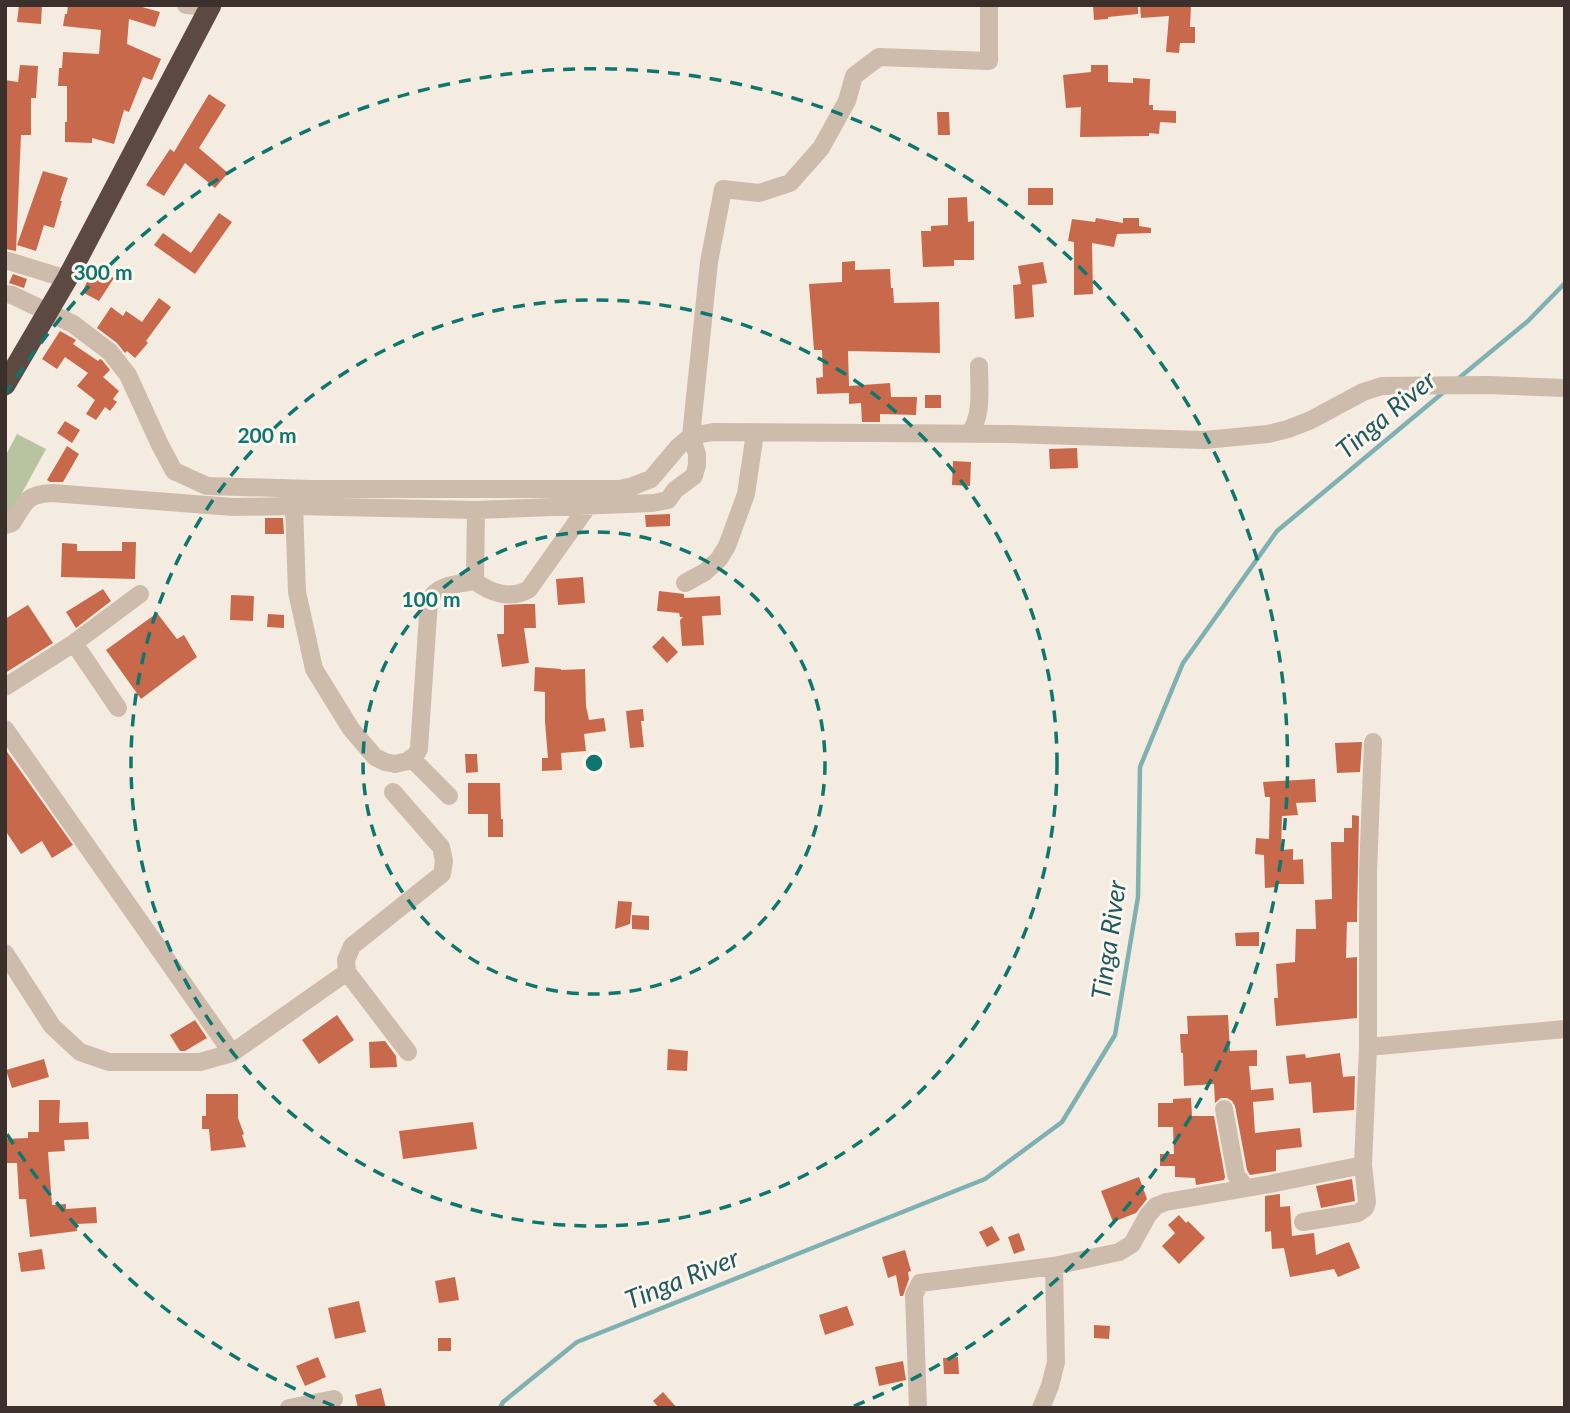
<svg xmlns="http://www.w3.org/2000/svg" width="1570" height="1413" font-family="Lato,sans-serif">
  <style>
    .green { fill: #b8c4a0 }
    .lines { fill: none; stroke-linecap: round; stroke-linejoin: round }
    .stream { stroke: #7fb0b2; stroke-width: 4.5 }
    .building { fill: #c8694b }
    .minor { stroke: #cdbbac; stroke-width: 18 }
    .highway { stroke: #5c4a42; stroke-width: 21 }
    .ring { fill: none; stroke: #0f766e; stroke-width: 3.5; stroke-dasharray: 12 9 }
    .labels { text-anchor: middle; stroke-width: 6; stroke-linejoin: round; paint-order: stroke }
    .water-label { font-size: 26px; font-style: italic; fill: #1f5a5e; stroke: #fbf5ee }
    .centre { fill: #0f766e; stroke: #fbf5ee; stroke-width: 3.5 }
    .ring-label { font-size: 21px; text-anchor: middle; font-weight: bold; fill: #0f766e; stroke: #fbf5ee; stroke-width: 6; stroke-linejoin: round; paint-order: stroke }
  </style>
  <rect width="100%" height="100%" fill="#f4ebe1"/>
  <path class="green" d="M17 434 46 449 10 515 5 513V457Z"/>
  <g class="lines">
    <path class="stream" d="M1459 378 1528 321 1565 283
      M500 1408 503 1402 577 1342 985 1179 1062 1122 1115 1035 1138 897 1140 767 1183 663 1277 531 1445 391"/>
  </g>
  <path class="building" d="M19 5H42L41 24 17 22Z
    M68 5H117L142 7 160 12 155 27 129 19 127 44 161 59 152 80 143 77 129 112 124 110 114 144 92 138V143L65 142V122H67V86H58L59 68H62L63 52 99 54 101 30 63 26 65 14H67Z
    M1093 5H1138V14L1108 17V19L1094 20Z
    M1140 5H1191L1190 27H1195V43H1180L1179 53 1166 52 1169 16 1141 18Z
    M20 65 38 66 36 98H31V135H21L16 251 5 249V80L18 82Z
    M1091 65H1108V82L1133 83V78L1150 79 1149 105H1153V110L1176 111V123L1160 122 1159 134 1149 133V136L1080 137 1081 107 1066 108 1063 75 1091 72Z
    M209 94 226 105 199 148 228 173 215 188 185 163 164 196 146 185 170 149 174 152Z
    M937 112H949L950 135H938Z
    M43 171 68 178 60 201H62L54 228 44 225 36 251 17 245Z
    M1028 188H1053V205H1028Z
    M967 197 968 222 974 221V260H954V266L923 267 921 231H931V226L948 225V198Z
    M219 213 232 222 195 274 154 245 163 233 191 253Z
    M1096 218 1123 223V218H1139V226L1151 228V233L1117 234 1114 247 1092 243 1093 294 1074 295V242L1068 241 1072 219 1095 222Z
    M855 261V270L890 269 891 288H893L894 303 939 302 940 353 848 351 849 386 890 383 891 397H917L916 415 880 414V422H862L861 403 849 404V393L817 394 816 378 823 377 822 350H814L809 284 842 282V262Z
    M1043 262 1047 283 1032 285 1034 317 1015 319 1013 285 1021 284 1018 266Z
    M94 268 114 278 99 301 82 292Z
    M13 274 27 279 24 288 9 283Z
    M159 298 171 307 146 341 148 343 135 358 127 351 125 353 117 343 97 328 111 307 123 316 126 311 142 322Z
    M60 331 76 340 73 344 98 361 100 359 102 360 110 370 103 377 119 391 113 399 117 402 110 411 105 407 96 420 86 414 95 400 77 386 88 373 65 357 57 369 42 359Z
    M925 395H941V408H925Z
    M65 421 80 430 72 443 57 433Z
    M67 446 79 454 63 482H50L47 480Z
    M1077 448 1078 468 1050 469 1049 449Z
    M953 461 971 462 970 486 952 485Z
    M670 514V526L646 527 645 515Z
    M265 518H283L284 534H265Z
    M122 542H136L135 579 61 577 62 543 77 544V551H122Z
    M583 577 585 603 558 605 556 579Z
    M103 589 111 601 76 628 66 612Z
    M659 591 684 594V598L720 596 721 615 702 616 704 645 682 646 680 620 683 617H680L679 613 657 611Z
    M231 595 254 596 253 621 230 620Z
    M524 604H535L536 628H524L529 663 502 667 497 634H504V605Z
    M28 605 53 643 5 673V619Z
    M157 613 177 639 184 635 197 657 141 699 106 650Z
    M268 614 284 615V628L267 627Z
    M663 636 678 652 667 663 652 647Z
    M535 667 561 669V670L585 669 586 706 589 720 604 718 606 731 584 734 586 751 561 753 562 770 542 771V758H548L545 722V692L534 691Z
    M643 709 644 721H641L644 747 630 748 626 711Z
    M1362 742 1360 772 1337 773 1335 743Z
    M5 749 73 845 52 858 42 841 21 854 5 830Z
    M465 754H477L478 772 466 773Z
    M1315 779 1316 802 1296 803 1298 815 1282 816 1281 850 1293 849V860L1303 859 1304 884H1278V887L1265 888 1264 855 1255 854 1256 838 1269 839 1270 797H1265L1263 782Z
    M468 783H500L501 819H503V837H488V814H468Z
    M1352 815 1359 816 1357 922H1347L1346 958 1357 957V1018L1276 1026 1274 998H1278L1276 964 1295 962 1296 929H1316L1315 900 1332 899 1331 842H1344V828H1352Z
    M618 901 632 902 630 924 615 929Z
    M632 915 649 916V930L632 929Z
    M1259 932V946H1236L1235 933Z
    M337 1015 354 1040 319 1064 302 1040Z
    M1228 1015 1230 1051 1257 1050V1066H1249L1251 1090 1273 1088 1274 1100 1253 1102 1255 1133 1300 1128 1302 1147 1276 1150V1171L1250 1175 1247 1170 1235 1106 1232 1101 1227 1098H1221L1215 1103 1214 1084 1184 1086 1183 1053H1181L1180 1034H1188L1187 1016Z
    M195 1020 207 1038 185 1051H180L170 1035Z
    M385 1041 396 1056 397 1067 370 1068 369 1042Z
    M668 1049 688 1051 687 1071 667 1070Z
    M1340 1053 1343 1077 1355 1076 1354 1110 1313 1113 1311 1082 1289 1084 1286 1056 1305 1054 1306 1058Z
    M44 1059 49 1077 12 1088 6 1070Z
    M206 1094H238V1118L244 1134 242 1135 246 1147 211 1151 209 1129H202V1116H206Z
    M1191 1098 1192 1116H1214L1225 1177 1224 1180 1196 1185 1195 1178 1175 1177V1166H1160V1154H1174L1173 1127H1158V1103H1173V1099Z
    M39 1100H60L59 1123 88 1122 89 1139 64 1140 65 1151 48 1152 52 1205 66 1204V1209L96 1207 97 1223 76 1224 77 1231 30 1237 26 1199H19L17 1163H5V1139L28 1138V1132H39Z
    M473 1122 477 1149 403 1159 399 1131Z
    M1139 1177 1147 1199 1136 1213 1113 1222 1101 1191Z
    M1352 1179 1355 1201 1321 1208 1316 1186Z
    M1280 1194V1207L1290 1206 1292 1236 1314 1233 1316 1255 1349 1242 1360 1268 1338 1277 1334 1269 1290 1277 1284 1248 1272 1249 1271 1231 1265 1232V1196Z
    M1179 1215 1186 1223 1188 1221 1205 1238 1179 1264 1162 1246 1175 1233 1168 1225Z
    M992 1226 1000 1240 987 1247 979 1232Z
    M1019 1233 1025 1250 1014 1254 1008 1237Z
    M42 1249 45 1269 21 1272 18 1253Z
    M905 1250 911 1271 908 1272 909 1279 903 1296H900L896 1275 888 1278 882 1257Z
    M455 1277 459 1300 439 1303 435 1281Z
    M359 1301 366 1332 335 1339 328 1308Z
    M847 1306 854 1325 825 1335 819 1315Z
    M1094 1325 1110 1326 1109 1339 1094 1338Z
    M438 1338H451V1351H438Z
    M318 1357 326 1377 305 1386 296 1366Z
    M958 1357 959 1374H944L943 1358Z
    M903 1361 906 1380 879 1386 875 1367Z
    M381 1388 386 1408H358L355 1395Z
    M663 1392 677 1408H659L653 1401Z"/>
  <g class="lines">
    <path class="minor" d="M186 5 210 7
      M5 260 67 279
      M5 294 12 295 73 324 110 352 128 375 160 445 174 471 207 486 310 489H620L633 486 651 479 678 447 691 436 713 432 1007 434 1204 440 1268 434 1288 429 1311 420 1363 392 1382 386 1488 385 1565 388
      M969 434C983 417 979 387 979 366
      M294 506 297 592 314 669 351 729 375 757 385 762 395 764 408 761 415 756 419 749 429 601C437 584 458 584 475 581L476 510
      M5 525 12 523C25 503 26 494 52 493L233 507 294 506 476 510 653 503 668 500 675 490 694 476 697 465V454L691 436 709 262 723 189 759 193 790 183 821 148 847 101 854 76 879 57 989 61V5
      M475 581C490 593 511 600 529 589L588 506
      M685 583 705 572 719 559 727 546 746 494 755 433
      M74 643 140 594
      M5 687 74 643 118 708
      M5 729 232 1053
      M1373 742 1368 872V1047L1565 1029
      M411 758 449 796
      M393 792 441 847 444 861 442 874 352 946 346 960 347 972 408 1052
      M5 953 52 1026 80 1052 109 1062H200L232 1053 347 972
      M1224 1109 1236 1175 1246 1188
      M1303 1222 1358 1213 1365 1208 1367 1202 1363 1165
      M289 1408 334 1399
      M918 1408 914 1295 920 1283 1054 1266 1119 1252 1132 1244 1148 1215 1156 1206 1166 1202 1270 1184 1363 1165 1368 1047
      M1041 1408 1050 1386 1056 1362 1054 1266"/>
    <path class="highway" d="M5 385 67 279 211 5"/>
  </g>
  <g class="ring">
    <circle cx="594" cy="763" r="231"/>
    <circle cx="594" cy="763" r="463"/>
    <path d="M334 1406A694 694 0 0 1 5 1131M5 395A694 694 0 1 1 854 1406"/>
  </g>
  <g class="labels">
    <g class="water-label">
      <text transform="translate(1386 415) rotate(-40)" y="9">Tinga River</text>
      <text transform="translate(1109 940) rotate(-82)" y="9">Tinga River</text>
      <text transform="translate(682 1279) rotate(-22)" y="9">Tinga River</text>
    </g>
  </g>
  <circle cx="594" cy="763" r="10" class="centre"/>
  <g class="ring-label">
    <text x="103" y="280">300 m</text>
    <text x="267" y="443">200 m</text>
    <text x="431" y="607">100 m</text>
  </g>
  <rect width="1570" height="1413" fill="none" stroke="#3b302b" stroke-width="14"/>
</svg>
